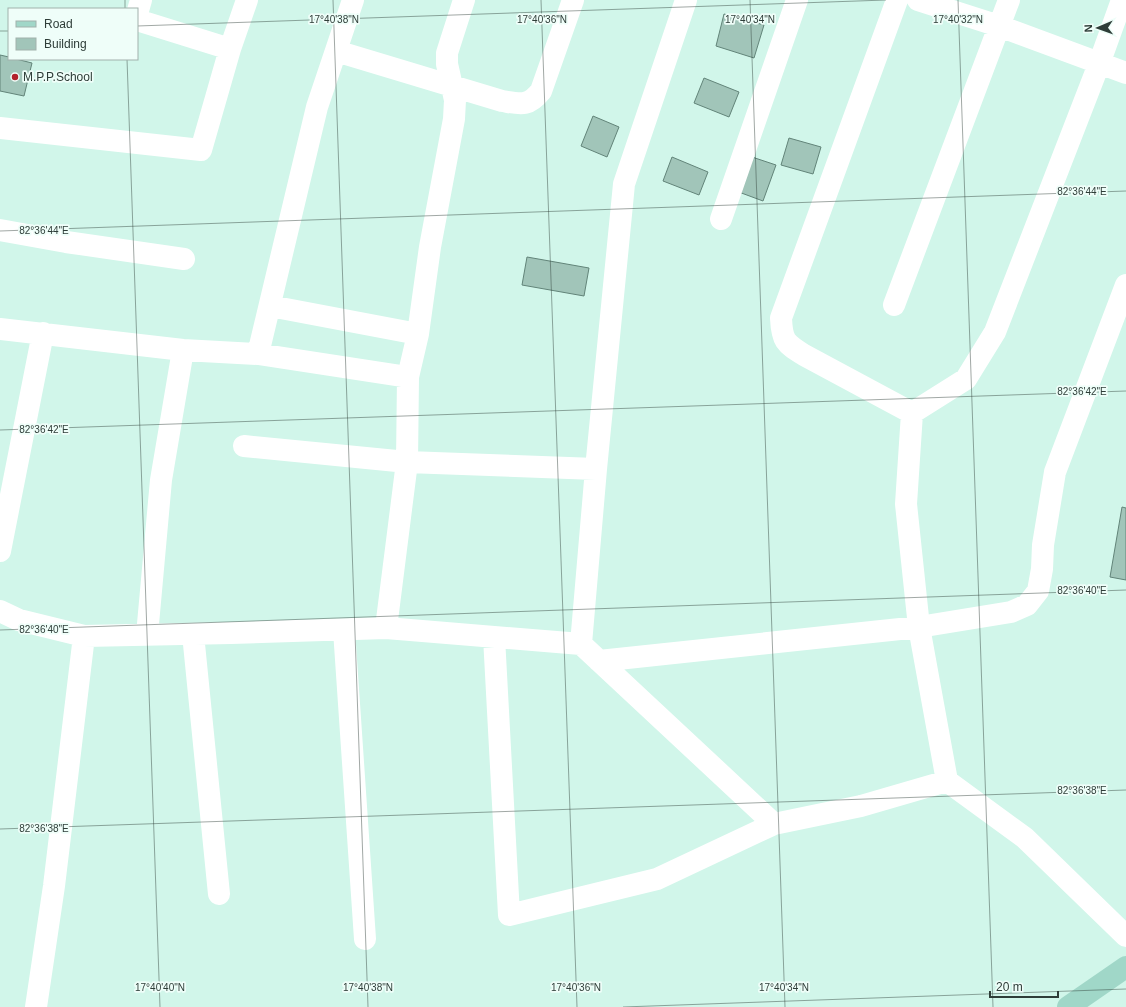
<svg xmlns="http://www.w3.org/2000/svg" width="1126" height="1007" font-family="Helvetica,sans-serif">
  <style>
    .building { fill: #a1c5b9; stroke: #628479 }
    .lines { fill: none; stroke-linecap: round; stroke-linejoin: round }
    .street { stroke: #fff; stroke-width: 22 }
    .primary { stroke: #a0d7c8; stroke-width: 22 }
    .ticks { fill: none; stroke: #2e3d38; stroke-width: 1; stroke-opacity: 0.45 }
    .poi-dot { fill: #b2202b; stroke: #effef9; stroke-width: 1.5 }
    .labels { text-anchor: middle; stroke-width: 3.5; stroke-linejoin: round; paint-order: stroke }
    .poi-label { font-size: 12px; fill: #2e3d38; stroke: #effef9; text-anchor: start }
    .ticks-label { font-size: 10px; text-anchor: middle; fill: #2e3d38; stroke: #effef9; stroke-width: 3.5; stroke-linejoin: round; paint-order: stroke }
  </style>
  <rect width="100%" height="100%" fill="#d1f6ea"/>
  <path class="building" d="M724 14 764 25 754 58 716 46Z
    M0 55 9 57V59H16L32 63 24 96 0 91Z
    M704 78 739 92 729 117 694 103Z
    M593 116 619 127 607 157 581 146Z
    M789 138 821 147 813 174 781 165Z
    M749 156 776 165 763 201 736 191Z
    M672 157 708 172 699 195 663 181Z
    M527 257 589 268 584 296 522 285Z
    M1122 507 1126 508V580L1110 577Z"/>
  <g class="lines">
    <path class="street" d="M897 0 781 318C782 341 785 343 804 355L912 413
      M918 0 999 26 1126 73
      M137 14 141 0
      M137 20 230 49
      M336 51 502 101C521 104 528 107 541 91L573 0
      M0 128 201 150 230 49 247 0
      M721 219 797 0
      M0 230 66 242 184 259
      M894 305 1009 0
      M270 306 418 334
      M0 329 183 350 258 354 408 377
      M258 354 317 107 353 0
      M912 413 966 379 995 332 1099 64 1122 0
      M912 413 906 504 919 627 947 781
      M244 446 407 462 596 469
      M0 551 43 333
      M0 611 19 620 84 636 231 633 386 628 581 644 774 824 861 806 947 781 1025 838 1126 936
      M386 628 407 462 408 377 418 334 430 247 454 119 455 100 447 64V53L464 0
      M344 630 365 939
      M193 634 219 894
      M147 635 161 480 183 350
      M494 637 509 915 657 879 774 824
      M581 644 596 469 624 184 686 0
      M599 661 919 627 1011 612 1027 605 1038 591 1042 569 1043 545 1055 472 1126 285
      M36 1007 54 886 84 636"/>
    <path class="primary" d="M1068 1007 1126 967"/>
  </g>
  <path class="ticks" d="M125 0V9M333 0 368 1007M541 0 577 1007M750 0 785 1007M958 0 993 1007M137 26 886 0M0 31H9M127 59 160 1007M0 231 1126 191M0 430 1126 391M0 630 1126 590M0 829 1126 790M623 1007 1126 989"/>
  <circle class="poi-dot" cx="15" cy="77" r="4"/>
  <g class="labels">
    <g class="poi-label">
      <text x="23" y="81">M.P.P.School</text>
    </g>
  </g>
  <g class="ticks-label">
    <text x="334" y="23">17°40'38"N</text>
    <text x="542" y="23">17°40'36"N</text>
    <text x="750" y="23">17°40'34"N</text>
    <text x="958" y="23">17°40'32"N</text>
    <text x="1082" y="195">82°36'44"E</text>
    <text x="44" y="234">82°36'44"E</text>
    <text x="1082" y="395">82°36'42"E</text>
    <text x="44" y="433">82°36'42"E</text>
    <text x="1082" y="594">82°36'40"E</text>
    <text x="44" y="633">82°36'40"E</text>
    <text x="1082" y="794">82°36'38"E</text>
    <text x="44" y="832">82°36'38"E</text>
    <text x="160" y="991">17°40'40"N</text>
    <text x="368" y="991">17°40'38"N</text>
    <text x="576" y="991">17°40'36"N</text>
    <text x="784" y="991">17°40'34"N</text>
  </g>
  <rect x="8" y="8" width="130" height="52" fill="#effef9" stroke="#a2b1ac"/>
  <rect x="16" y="21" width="20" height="6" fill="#a0d7c8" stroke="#a2b1ac"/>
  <text x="44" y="28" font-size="12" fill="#2e3d38">Road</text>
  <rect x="16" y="38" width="20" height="12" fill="#a1c5b9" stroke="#a2b1ac"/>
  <text x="44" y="48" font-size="12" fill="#2e3d38">Building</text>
  <g transform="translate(1098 28) rotate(268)" stroke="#effef9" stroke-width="3" paint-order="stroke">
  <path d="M0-3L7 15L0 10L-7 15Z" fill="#2e3d38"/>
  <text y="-6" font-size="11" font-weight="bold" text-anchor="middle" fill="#2e3d38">N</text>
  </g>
  <path d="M990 991v6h68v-6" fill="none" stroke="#2e3d38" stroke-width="2"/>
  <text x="996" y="991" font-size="12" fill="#2e3d38" stroke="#effef9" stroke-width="3" paint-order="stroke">20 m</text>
</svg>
